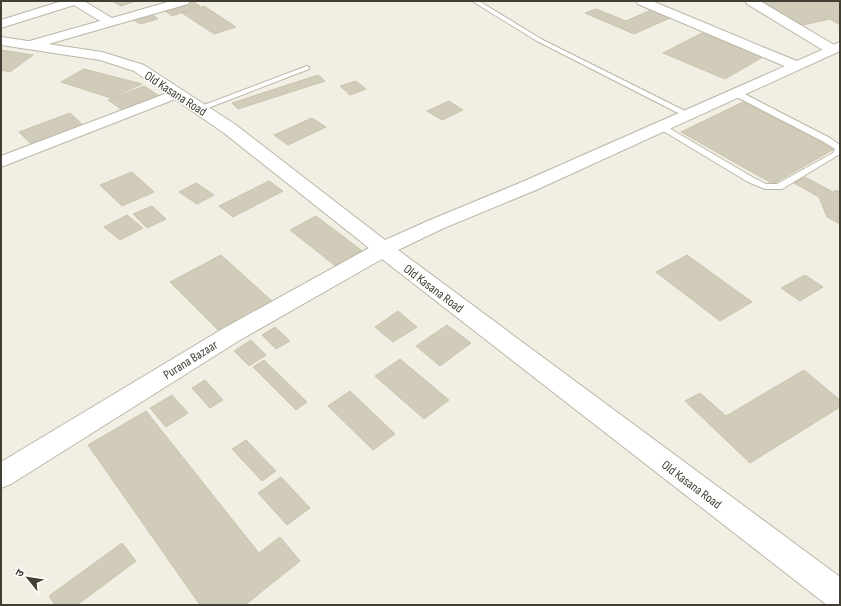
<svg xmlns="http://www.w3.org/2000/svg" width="841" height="606" font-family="'Sofia Sans Condensed','Noto Sans Devanagari',sans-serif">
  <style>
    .building { fill: #d1cbba; stroke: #ccc3ad }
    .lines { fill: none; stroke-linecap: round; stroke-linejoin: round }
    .service-casing { stroke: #bbb7a7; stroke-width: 2 }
    .minor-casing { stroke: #bbb7a7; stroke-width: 2 }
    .tertiary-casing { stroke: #bbb7a7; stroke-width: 2 }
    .service { fill: #fff; fill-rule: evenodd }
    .minor { fill: #fff; fill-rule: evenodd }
    .tertiary { fill: #fff; fill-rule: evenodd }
    .labels { text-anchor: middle; stroke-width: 3; stroke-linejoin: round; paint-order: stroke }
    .street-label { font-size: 13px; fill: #423e34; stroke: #fff }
  </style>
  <rect width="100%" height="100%" fill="#f1eee3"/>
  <path class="building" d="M112 1H136L121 6Z
    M192 1 200 6 172 16 164 10Z
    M755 1H840V25L830 19 799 26Z
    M204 6 236 27 214 34 182 13Z
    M596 9 626 21 651 10 670 18 634 34 585 13Z
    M149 12 158 19 140 24 131 18Z
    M702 33 763 57 725 79 663 53Z
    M1 50 33 55 10 72 1 70Z
    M84 69 142 84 111 98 61 82Z
    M318 75 325 81 238 109 232 103Z
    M356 81 366 89 350 95 340 86Z
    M144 86 161 97 125 112 108 100Z
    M449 101 463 110 442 120 427 111Z
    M743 102 834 149 773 184 681 132Z
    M70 113 84 126 33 146 19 132Z
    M312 118 326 127 288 145 274 135Z
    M132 172 154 192 122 206 100 185Z
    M805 177 833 192 836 190 840 192V224L827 217 819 197 794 183Z
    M269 181 283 191 233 217 219 206Z
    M196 183 214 195 197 204 179 192Z
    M152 206 166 219 147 228 133 214Z
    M127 215 143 228 120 240 104 227Z
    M316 216 365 253 338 268 290 230Z
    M221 255 272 301 219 331 170 282Z
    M687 255 752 302 720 321 656 272Z
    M805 275 823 287 800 301 781 288Z
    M398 311 417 327 393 342 375 327Z
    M447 325 471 343 440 366 416 346Z
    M275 327 290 341 276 349 262 335Z
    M251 340 266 355 249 366 234 351Z
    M400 359 449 400 424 419 375 376Z
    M264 360 307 402 296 410 253 367Z
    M804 370 840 400V407L750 463 685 401 700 393 726 416Z
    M205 380 223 400 210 408 192 388Z
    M350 391 395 434 373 450 328 406Z
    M172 395 188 413 166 427 150 408Z
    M146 411 259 553 280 537 300 561 245 605H200L88 445Z
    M246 440 276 471 262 481 232 449Z
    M281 477 310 508 287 525 258 493Z
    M122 543 136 561 77 605H55L49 596Z"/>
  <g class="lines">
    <g class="service-casing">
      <path id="service" d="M472 1H479L541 39 691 114 690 116H684L537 41Z
        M307 66 309 67V69L203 110H200L196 108Z
        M731 90H737L830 138 840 145V154L782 189H765L748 182 655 126 656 124H662L754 178 766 184H777L833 153 835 149 824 142 731 94Z"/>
    </g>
    <g class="minor-casing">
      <path id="minor" d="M62 1H84L112 18 171 1H190L188 4 31 49 26 48 24 45 26 42 100 21 74 5 1 28V20Z
        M636 1H652L799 62 801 65 799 68 794 69 789 68 638 4Z
        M745 1H760L836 46 838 49 836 52H826L747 4Z
        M178 89 183 90 185 93 183 96 1 167V156Z"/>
    </g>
    <g class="tertiary-casing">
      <path id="tertiary" d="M1 37 102 52 144 65 236 125 385 240 430 220 522 182 840 42V51L536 190 444 228 398 250 840 577V605H827L382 259 240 340 11 484 1 488V462L224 328 369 248 224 133 134 71 100 60 1 45Z"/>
    </g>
    <use href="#service" class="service"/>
    <use href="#minor" class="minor"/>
    <use href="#tertiary" class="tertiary"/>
  </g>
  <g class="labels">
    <g class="street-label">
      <text transform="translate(176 93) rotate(33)" y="5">Old Kasana Road</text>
      <text transform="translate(434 288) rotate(37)" y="5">Old Kasana Road</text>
      <text transform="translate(190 359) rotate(-32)" y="5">Purana Bazaar</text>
      <text transform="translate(692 484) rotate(37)" y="5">Old Kasana Road</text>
    </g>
  </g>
  <rect width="841" height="606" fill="none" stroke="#423e34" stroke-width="4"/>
  <g transform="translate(28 578) rotate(300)" stroke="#ffffff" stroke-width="3" paint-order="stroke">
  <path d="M0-3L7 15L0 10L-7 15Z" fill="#423e34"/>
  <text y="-6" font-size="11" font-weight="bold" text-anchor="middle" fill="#423e34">उ</text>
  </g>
</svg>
